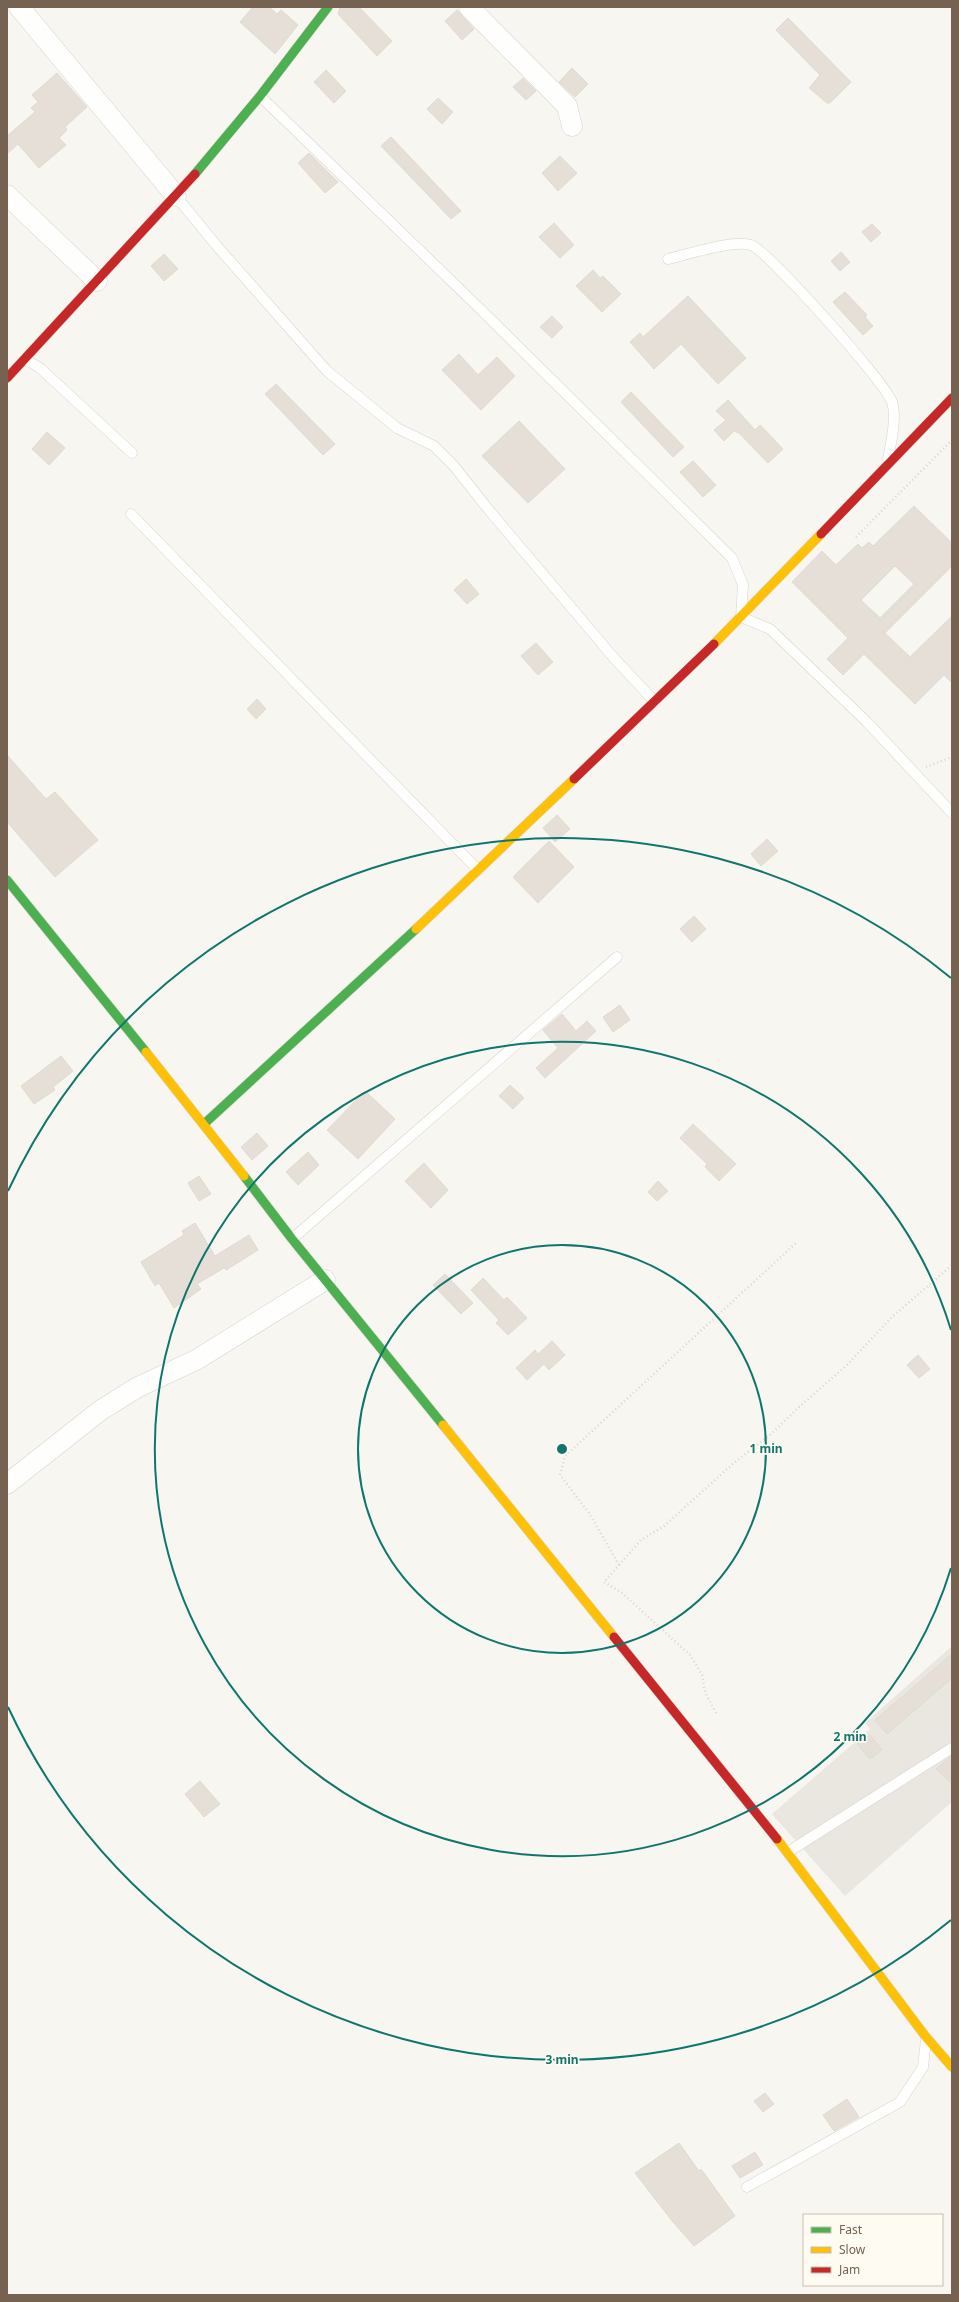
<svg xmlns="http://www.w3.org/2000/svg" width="959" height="2302" font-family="'Noto Sans',sans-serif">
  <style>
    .industrial { fill: #eae7e0 }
    .building { fill: #e5dfd7; stroke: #e0dad2; fill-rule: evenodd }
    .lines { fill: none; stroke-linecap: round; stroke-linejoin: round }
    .lane-casing { stroke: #d7d3ce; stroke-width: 11 }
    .street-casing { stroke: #d7d3ce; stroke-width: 21 }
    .fast-casing { stroke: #d8d3cd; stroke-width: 10 }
    .slow-casing { stroke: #d8d3cd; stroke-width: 10 }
    .jam-casing { stroke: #d8d3cd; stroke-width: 10 }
    .path { stroke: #dad6d0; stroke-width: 2.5; stroke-dasharray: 1 3; stroke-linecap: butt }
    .lane { stroke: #fefefd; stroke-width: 10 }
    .street { stroke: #fefefd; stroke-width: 20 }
    .fast { stroke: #4caf50; stroke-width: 9 }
    .slow { stroke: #ffc107; stroke-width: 9 }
    .jam { stroke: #c62828; stroke-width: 9 }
    .ring { fill: none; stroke: #0f766e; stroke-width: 2 }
    .centre { fill: #0f766e; stroke: #fefbf2; stroke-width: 2 }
    .ring-label { font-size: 12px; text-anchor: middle; font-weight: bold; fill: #0f766e; stroke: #fefbf2; stroke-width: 3.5; stroke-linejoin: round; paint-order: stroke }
  </style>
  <rect width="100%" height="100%" fill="#f8f6f0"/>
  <path class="industrial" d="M952 1646V1802L845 1896 772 1814 870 1729 865 1723Z"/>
  <path class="building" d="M253 7H269L277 14 281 10 298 25 275 54 240 22Z
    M340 7H359L392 41 377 56 338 14Z
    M457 10 474 29 462 40 445 21Z
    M788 18 851 82 830 103H827L809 88 820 75 776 30Z
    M572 68 588 84 575 97 559 82Z
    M326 70 346 91 334 103 314 82Z
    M57 73 87 107 65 127 67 130 59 138 66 145 39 168 18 144 7 154V136L35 112 31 108 38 102 32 95Z
    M523 78 536 91 526 100 513 87Z
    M438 98 453 112 442 124 427 109Z
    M391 137 461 211 451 219 381 146Z
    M309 153 338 182 325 193 298 163Z
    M560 156 577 173 558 191 542 173Z
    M554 223 574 245 560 258 539 237Z
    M872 224 881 233 871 242 862 232Z
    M841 252 850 262 840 271 831 261Z
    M164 254 178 269 164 281 151 266Z
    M593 270 600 278 603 276 621 294 602 312 576 286Z
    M845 292 867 315 865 317 873 326 863 335 833 302Z
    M688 296 746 358 718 384 681 344 654 369 630 342 640 333 643 337Z
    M552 316 563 327 552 338 540 327Z
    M459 354 478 375 497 357 515 376 481 410 442 370Z
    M276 384 335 444 323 455 265 394Z
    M631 392 684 447 673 457 621 402Z
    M728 400 755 430 760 425 783 449 768 463 739 433 734 431 724 441 714 430 726 420 716 411Z
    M519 421 565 469 528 503 482 456Z
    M47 432 65 448 49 465 32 449Z
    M693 461 716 485 703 497 680 472Z
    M914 506 952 543V566L885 633 910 657 952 616V683L944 675 915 704 864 654 843 675 827 659 848 638 792 582 822 551 836 565 858 544 862 548 869 542 873 546ZM895 566 914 584 880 618 861 600Z
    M466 579 479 594 467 604 454 590Z
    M536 643 553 662 538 675 521 656Z
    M257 699 266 709 256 719 247 709Z
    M7 755 46 799 55 792 98 840 55 877 7 822Z
    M557 815 570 829 555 842 543 828Z
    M767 839 778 851 761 866 751 854Z
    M549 841 574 867 538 903 513 877Z
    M694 916 706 929 692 942 680 929Z
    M620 1005 630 1020 613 1032 603 1017Z
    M562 1014 576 1031 587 1021 596 1031 545 1078 536 1068 558 1048 543 1030Z
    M61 1056 73 1071 53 1087 55 1090 34 1104 21 1086Z
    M510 1085 524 1098 513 1109 499 1096Z
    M365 1091 395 1119 358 1159 327 1130Z
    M693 1124 736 1164 719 1181 705 1167 707 1164 680 1138Z
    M257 1133 268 1146 252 1160 241 1147Z
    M308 1152 319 1165 298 1185 286 1172Z
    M424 1163 448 1190 431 1208 405 1181Z
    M199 1176 211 1194 199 1201 188 1183Z
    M658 1181 668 1191 657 1201 648 1192Z
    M195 1223 215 1256 249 1235 258 1250 226 1270 224 1268 197 1284 201 1289 174 1308 159 1283 155 1286 141 1262 184 1235 182 1231Z
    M445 1274 473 1303 461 1314 433 1285Z
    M483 1278 504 1300 507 1297 527 1318 508 1335 496 1323 499 1320 471 1290Z
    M552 1341 565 1355 549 1370 544 1364 527 1380 516 1368 535 1350 538 1354Z
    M918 1355 930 1369 919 1378 907 1365Z
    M952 1654V1678L887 1734 875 1720Z
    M870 1735 882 1750 870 1759 857 1744Z
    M952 1756V1784L936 1769Z
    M200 1781 220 1804 204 1817 185 1794Z
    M765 2093 774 2104 763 2112 754 2101Z
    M847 2099 859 2117 834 2131 823 2115Z
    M679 2143 699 2171 701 2169 735 2216 694 2246 673 2222 635 2173Z
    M755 2152 763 2165 740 2178 732 2166Z"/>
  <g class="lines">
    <g class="lane-casing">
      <path id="lane" d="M260 96 471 300 732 558 743 585 741 617 770 629 866 721 952 813
        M176 196 216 245 327 371 397 428 434 446 454 466 488 509 614 658 655 702
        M668 259C686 255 734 239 751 245 768 251 886 383 892 402 897 417 891 443 888 459
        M25 359 40 368 132 453
        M131 514 478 870
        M292 1239 617 957
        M788 1852 952 1748
        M747 2187 900 2102 923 2067 926 2039"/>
    </g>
    <g class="street-casing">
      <path id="street" d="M19 7 176 196
        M469 7 567 106 572 126
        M7 195 97 281
        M7 1484 101 1410 138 1387 196 1360 325 1280"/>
    </g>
    <g class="fast-casing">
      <path id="fast" d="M195 174 260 96 328 7
        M7 880 146 1052
        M204 1124 416 929
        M244 1176 292 1239 443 1425"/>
    </g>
    <g class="slow-casing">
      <path id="slow" d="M714 644 821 534
        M416 929 574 779
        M146 1052 244 1176
        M443 1425 614 1637
        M777 1839 926 2037 952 2067"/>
    </g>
    <g class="jam-casing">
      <path id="jam" d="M7 378 195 174
        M821 534 952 398
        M574 779 714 644
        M614 1637 777 1839"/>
    </g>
    <path class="path" d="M856 537 952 440
      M926 767 952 757
      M619 1565 589 1513 560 1475 565 1456 796 1243
      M716 1713 705 1692 702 1675 690 1655 622 1593 604 1582 641 1540 664 1526 735 1462 770 1435 799 1407 846 1366 892 1317 952 1265"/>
    <use href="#lane" class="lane"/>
    <use href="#street" class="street"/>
    <use href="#fast" class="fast"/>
    <use href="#slow" class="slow"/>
    <use href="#jam" class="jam"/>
  </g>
  <g class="ring">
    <circle cx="562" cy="1449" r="204"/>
    <path d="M951 1568A407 407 0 1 1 951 1330"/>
    <path d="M951 1920A611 611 0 0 1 8 1707M8 1191A611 611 0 0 1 951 978"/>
  </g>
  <circle cx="562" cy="1449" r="6" class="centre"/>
  <g class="ring-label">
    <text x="766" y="1453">1 min</text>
    <text x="850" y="1741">2 min</text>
    <text x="562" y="2064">3 min</text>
  </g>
  <rect width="959" height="2302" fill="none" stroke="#756250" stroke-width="16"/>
  <rect x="803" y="2214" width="140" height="72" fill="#fefbf2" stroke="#c7beb1"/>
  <rect x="811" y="2227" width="20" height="6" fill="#4caf50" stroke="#c7beb1"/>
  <text x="839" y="2234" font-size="12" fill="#756250">Fast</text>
  <rect x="811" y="2247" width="20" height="6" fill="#ffc107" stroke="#c7beb1"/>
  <text x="839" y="2254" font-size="12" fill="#756250">Slow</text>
  <rect x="811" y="2267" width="20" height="6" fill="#c62828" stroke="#c7beb1"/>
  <text x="839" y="2274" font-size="12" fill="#756250">Jam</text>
</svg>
